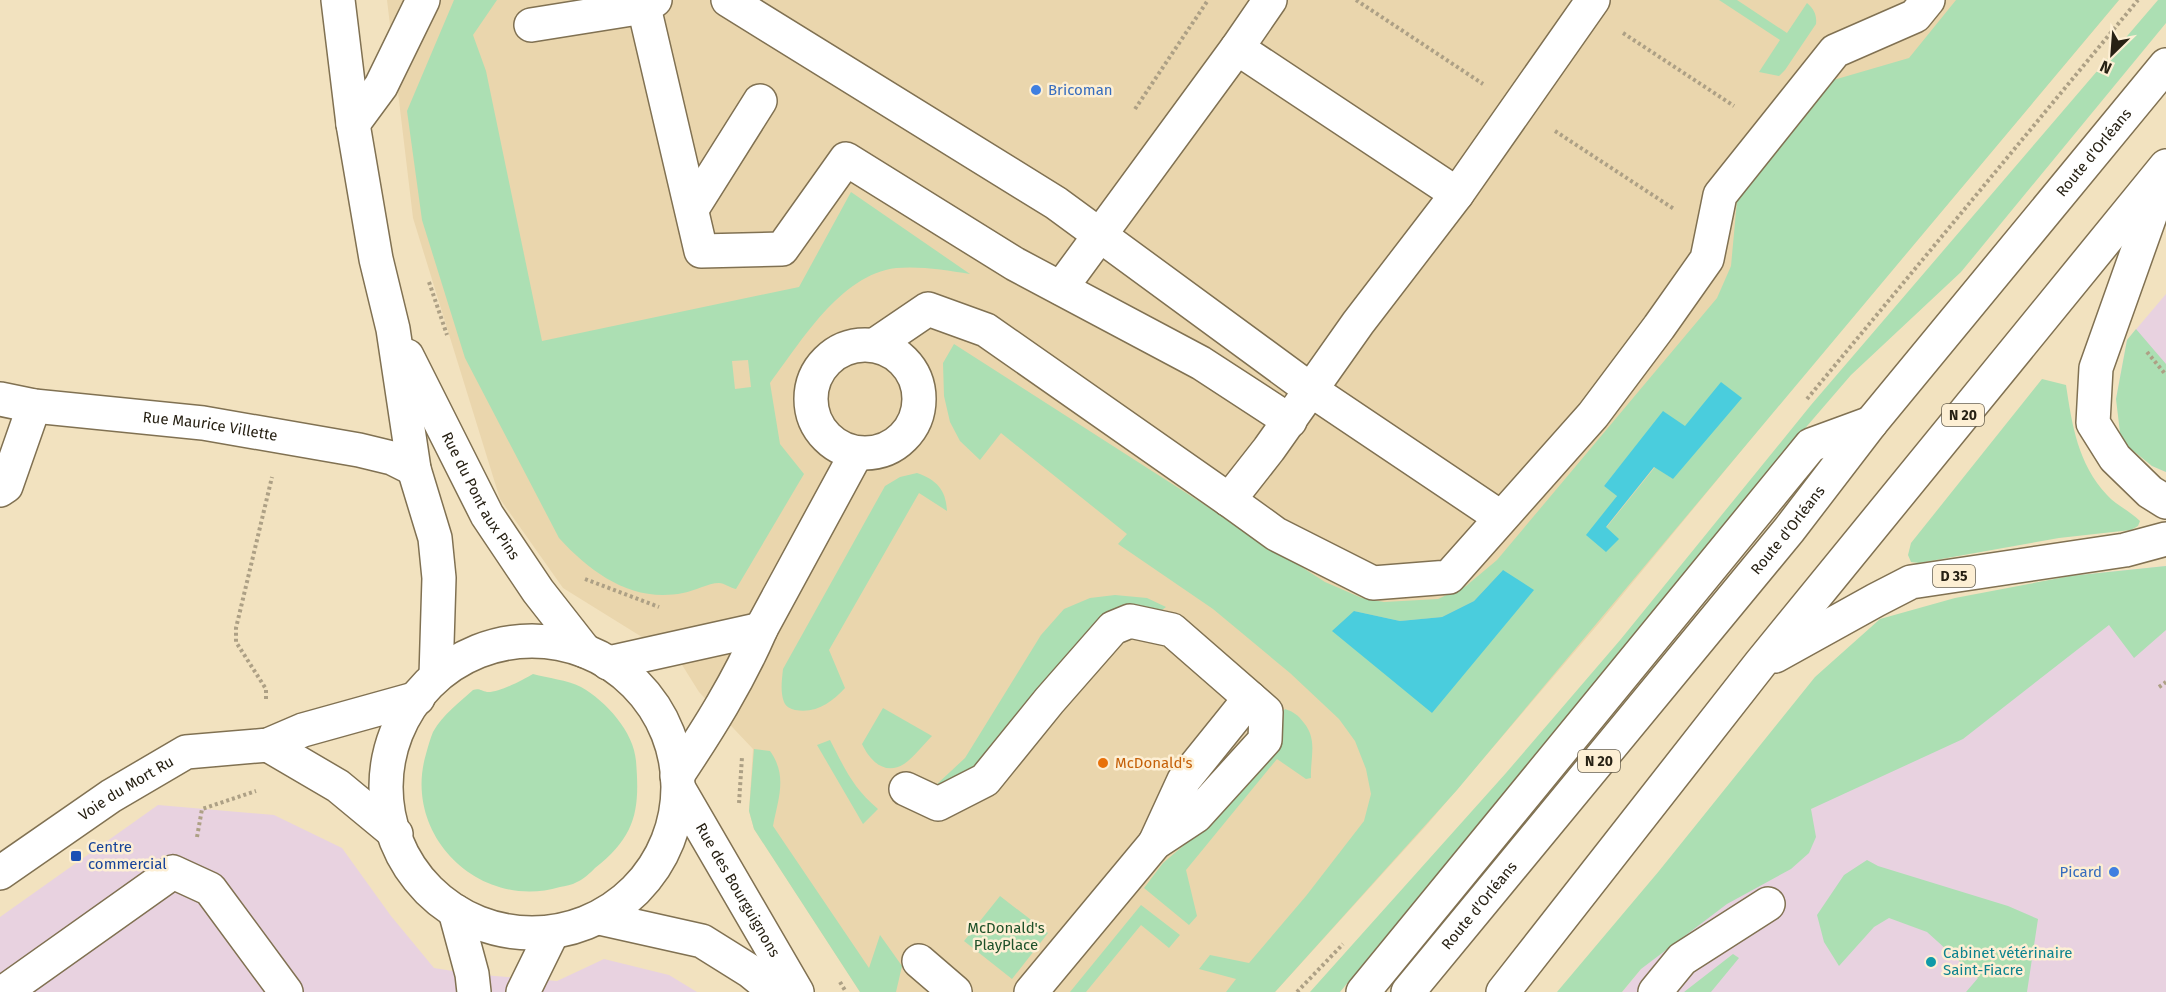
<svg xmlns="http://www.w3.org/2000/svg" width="2166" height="992" font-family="'Fira Sans',sans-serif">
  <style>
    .commercial { fill: #e8d2e0 }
    .built { fill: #ead6ad }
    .green { fill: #acdfb3; fill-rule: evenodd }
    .water { fill: #4acddd }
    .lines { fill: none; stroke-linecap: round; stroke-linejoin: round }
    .minor-casing { stroke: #807152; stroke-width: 36 }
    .major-casing { stroke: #807152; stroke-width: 36 }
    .path { stroke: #ada085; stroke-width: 4; stroke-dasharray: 3 3; stroke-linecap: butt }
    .minor { stroke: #fff; stroke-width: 33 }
    .major { stroke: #fff; stroke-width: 33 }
    .shop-dot { fill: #3f7fe0; stroke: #fdefd4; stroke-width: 2 }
    .food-dot { fill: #e8710a; stroke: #fdefd4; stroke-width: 2 }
    .transit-dot { fill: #1a4fb4; stroke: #fdefd4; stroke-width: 2 }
    .culture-dot { fill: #0f9aa8; stroke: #fdefd4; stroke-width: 2 }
    .labels { text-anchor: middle; stroke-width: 5; stroke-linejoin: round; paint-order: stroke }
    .shield { fill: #fdefd4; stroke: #675f4e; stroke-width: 1.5 }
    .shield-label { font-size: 14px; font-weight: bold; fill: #272114 }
    .shop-label { font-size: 15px; fill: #366cbe; stroke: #fdefd4; text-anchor: start }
    .street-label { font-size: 15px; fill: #272114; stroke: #fdefd4 }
    .food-label { font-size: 15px; fill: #c56008; stroke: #fdefd4; text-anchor: start }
    .transit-label { font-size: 15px; fill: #164399; stroke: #fdefd4; text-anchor: start }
    .park-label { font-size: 15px; fill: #1e5129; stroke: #fdefd4 }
    .culture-label { font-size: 15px; fill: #0d838f; stroke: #fdefd4; text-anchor: start }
  </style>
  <rect width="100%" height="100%" fill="#f2e2bf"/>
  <path class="commercial" d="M2166 294V472L2152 466 2116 399 2127 340Z
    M2166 566V992H1622L1641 969 1698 880 2070 576Z
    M158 805 274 815 342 848 391 916 434 968 472 974 557 981 604 959 669 975 697 992H0V917Z"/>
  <path class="built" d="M387 0H2119L1788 394 1600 622 1425 827 1275 992H860L754 829 749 811 753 749 699 692 679 660 563 588 500 499 413 218Z"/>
  <path class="green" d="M454 0H497L473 35 486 71 542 341 799 287 851 192 970 274C946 270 921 266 896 268 840 275 801 342 770 383L780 444 804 474 736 589C731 588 724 583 719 583 708 583 695 591 683 593 633 603 592 574 559 538L465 358 422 220 407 111ZM748 360 751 387 735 389 732 361Z
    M1719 0H1737L1787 33 1807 3C1814 9 1817 15 1816 24L1785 70 1779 76 1759 72 1780 40Z
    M1956 0H2119L1457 790 1275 992H1226L1236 979 1199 969 1210 955 1249 963 1306 896 1364 821 1371 794 1366 769 1355 741 1339 719 1290 673 1213 609 1118 544 1127 534 1001 433 980 460 960 441 950 422 944 396 943 363 954 344 1325 582 1362 598 1384 602 1438 599 1466 586 1497 560 1717 298 1731 266 1738 190 1830 81 1909 58ZM1721 383 1673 479 1655 467 1606 528 1617 495 1604 486 1664 412 1685 427ZM1503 570 1432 713 1354 611 1400 621 1442 617 1474 601Z
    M2158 0H2166V23L1961 272 1851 375 1795 440 1340 992H1310L1506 773 1621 639 1811 405Z
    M2136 329 2166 364V472L2152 466 2121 441 2116 399 2127 340Z
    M2042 379 2066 385C2072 425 2078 464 2107 495 2116 505 2130 511 2140 521L2138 526 2131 530 2059 538 1919 563 1911 562 1908 555 1911 543Z
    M917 473C937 480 946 490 947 511L919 493 829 650 845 688C832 702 816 714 795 710 791 709 786 707 784 702 780 692 782 679 783 669L885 486 900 477Z
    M2166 566V630L2134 658 2109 625 1963 739 1811 809 1816 837 1809 853 1791 869 1727 904 1641 969 1622 992H1557L1659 871 1815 677 1880 619 1955 598 2070 576Z
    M1115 595 1147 598 1166 607 1162 610 1147 607 1129 608 988 761 941 793 935 786 965 758 1041 635 1064 609 1090 598Z
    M533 674C548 678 567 680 581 687 606 701 634 732 636 761 640 810 636 836 595 868 590 873 584 879 577 882 572 885 565 886 560 887 479 911 402 835 426 754 428 747 430 739 433 732 443 714 459 703 473 690 480 688 481 691 487 692 498 693 523 680 533 674Z
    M883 708 932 736C923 745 914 757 904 764 885 776 870 761 862 744Z
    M1285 709C1294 712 1298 715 1304 723 1318 740 1310 758 1311 778L1306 779 1277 759 1186 870 1197 916 1189 925 1144 888 1163 863 1196 835 1273 724Z
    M830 740C845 769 853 788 878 809L863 824 817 745Z
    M754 749 770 751C788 776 778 799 773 826L869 968 880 935 902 966 896 992H860L754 829 749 811Z
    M1867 860 1878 866 2008 906 2038 919 2027 992H1966L1978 978 1927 932 1889 918 1874 927 1839 966 1824 942 1817 915 1844 875Z
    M1000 896 1048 933 1012 979 964 941Z
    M1141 905 1180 935 1169 948 1141 925 1086 992H1070Z
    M1733 954 1739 958 1711 992H1684Z"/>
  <path class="water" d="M1721 382 1742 398 1673 479 1654 467 1606 527 1619 539 1606 552 1586 535 1617 496 1604 486 1663 411 1685 426Z
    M1503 570 1534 590 1432 713 1332 631 1354 611 1400 621 1442 617 1474 601Z"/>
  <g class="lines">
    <g class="minor-casing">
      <g id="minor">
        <path d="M338 0 353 124 376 259 393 329 414 469 435 538 439 578 436 676"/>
        <path d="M655 0 644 7 701 251 782 249 846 159 1015 264 1201 363 1290 421"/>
        <path d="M728 0 1056 203 1311 390 1500 517"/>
        <path d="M1593 0 1457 194 1358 323 1269 449 1229 500 1276 534 1373 583 1449 577 1593 415 1659 327 1707 259 1720 195 1835 51 1915 16 1928 0"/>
        <path d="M531 25 644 7 642 0"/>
        <path d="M1237 48 1457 194"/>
        <path d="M353 124 381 86 423 0"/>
        <path d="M692 209 760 101"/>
        <path d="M1061 288 1237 48 1270 0"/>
        <circle cx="865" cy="399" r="54"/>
        <path d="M875 345 928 309 986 330 1229 500"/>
        <path id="s1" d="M407 356 487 515 538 591 585 651"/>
        <path id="s2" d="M0 399 34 406 203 423 359 450 392 458 414 469"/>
        <path d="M0 490 6 486 34 406"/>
        <circle cx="532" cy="787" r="146"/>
        <path d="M608 663 761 629"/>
        <path d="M268 745 338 786 396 834"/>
        <path d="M677 776C709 728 738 682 761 629L856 454"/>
        <path id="s3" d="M679 789 797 992"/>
        <path d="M906 789 938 804 985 780 1049 701 1113 628 1130 621 1172 630 1266 712 1265 740 1196 816 1155 843 1031 992"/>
        <path d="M1155 843 1184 780 1250 698"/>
        <path id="s4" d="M0 873 111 796 186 752 268 745 303 730 418 698"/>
        <path d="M455 911 472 974 474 992"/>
        <path d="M599 918 702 941 750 971 776 992"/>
        <path d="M919 961 955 992"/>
        <path d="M4 992 173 872 210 889 286 992"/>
        <path d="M523 992 552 933"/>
        <path d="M1363 992 1811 445 1871 423"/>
        <path d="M1655 992 1682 959 1768 904"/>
      </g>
    </g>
    <g class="major-casing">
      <g id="major">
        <path d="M2161 185 2096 368 2093 423 2115 458 2150 492 2166 502"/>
        <path d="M1775 656 1876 600 1911 582 2125 550 2166 539"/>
        <path id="s5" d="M1408 992 1789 530 1871 423 2166 65"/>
        <path d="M1503 992 1760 664 2166 166"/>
      </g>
    </g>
    <path class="path" d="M1356 0 1483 84
      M1623 33 1734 106
      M1135 109 1208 0
      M1555 131 1674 209
      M429 282 447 335
      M2147 352 2166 375
      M1807 399 2138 0
      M585 579 659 607
      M2159 687 2166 682
      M266 699V689L236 642V628L272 477
      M739 803 742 757
      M197 837 202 809 256 791
      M840 982 846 992
      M1297 992 1343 944"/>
    <use href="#minor" class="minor"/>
    <use href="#major" class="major"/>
  </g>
  <g class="shop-dot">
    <circle cx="1036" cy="90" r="6"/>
    <circle cx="2114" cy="872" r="6"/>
  </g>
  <circle class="food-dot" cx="1103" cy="763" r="6"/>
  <rect class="transit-dot" x="70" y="850" width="12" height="12" rx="3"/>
  <circle class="culture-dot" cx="1931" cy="962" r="6"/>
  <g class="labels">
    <g class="shield">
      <rect x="1942" y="404" width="42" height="22" rx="4.5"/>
      <rect x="1933" y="565" width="42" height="22" rx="4.5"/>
      <rect x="1578" y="750" width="42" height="22" rx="4.5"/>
    </g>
    <g class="shield-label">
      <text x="1963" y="420">N 20</text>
      <text x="1954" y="581">D 35</text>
      <text x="1599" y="766">N 20</text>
    </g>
    <g class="shop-label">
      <text x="1048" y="95">Bricoman</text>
      <text x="2102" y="877" text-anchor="end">Picard</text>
    </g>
    <g class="street-label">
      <text dy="5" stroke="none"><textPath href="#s5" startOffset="1084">Route d'Orléans</textPath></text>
      <text dy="5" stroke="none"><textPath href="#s2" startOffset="212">Rue Maurice Villette</textPath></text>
      <text dy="5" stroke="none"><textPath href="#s1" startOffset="158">Rue du Pont aux Pins</textPath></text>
      <text dy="5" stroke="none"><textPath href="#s5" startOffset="598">Route d'Orléans</textPath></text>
      <text dy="5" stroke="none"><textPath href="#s4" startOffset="152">Voie du Mort Ru</textPath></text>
      <text dy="5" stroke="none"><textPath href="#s3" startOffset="117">Rue des Bourguignons</textPath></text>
      <text dy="5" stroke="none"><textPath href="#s5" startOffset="112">Route d'Orléans</textPath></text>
    </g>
    <g class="food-label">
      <text x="1115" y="768">McDonald's</text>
    </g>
    <g class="transit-label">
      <text x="88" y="852">Centre<tspan x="88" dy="17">commercial</tspan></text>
    </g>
    <g class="park-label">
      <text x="1006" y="933">McDonald's<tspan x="1006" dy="17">PlayPlace</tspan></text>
    </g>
    <g class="culture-label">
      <text x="1943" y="958">Cabinet vétérinaire<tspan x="1943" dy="17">Saint-Fiacre</tspan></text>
    </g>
  </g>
  <g transform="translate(2112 54) rotate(205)" stroke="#fdefd4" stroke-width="4.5" paint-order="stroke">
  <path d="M0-4.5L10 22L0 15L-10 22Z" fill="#272114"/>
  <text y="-9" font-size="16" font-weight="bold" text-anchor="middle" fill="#272114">N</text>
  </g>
</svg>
